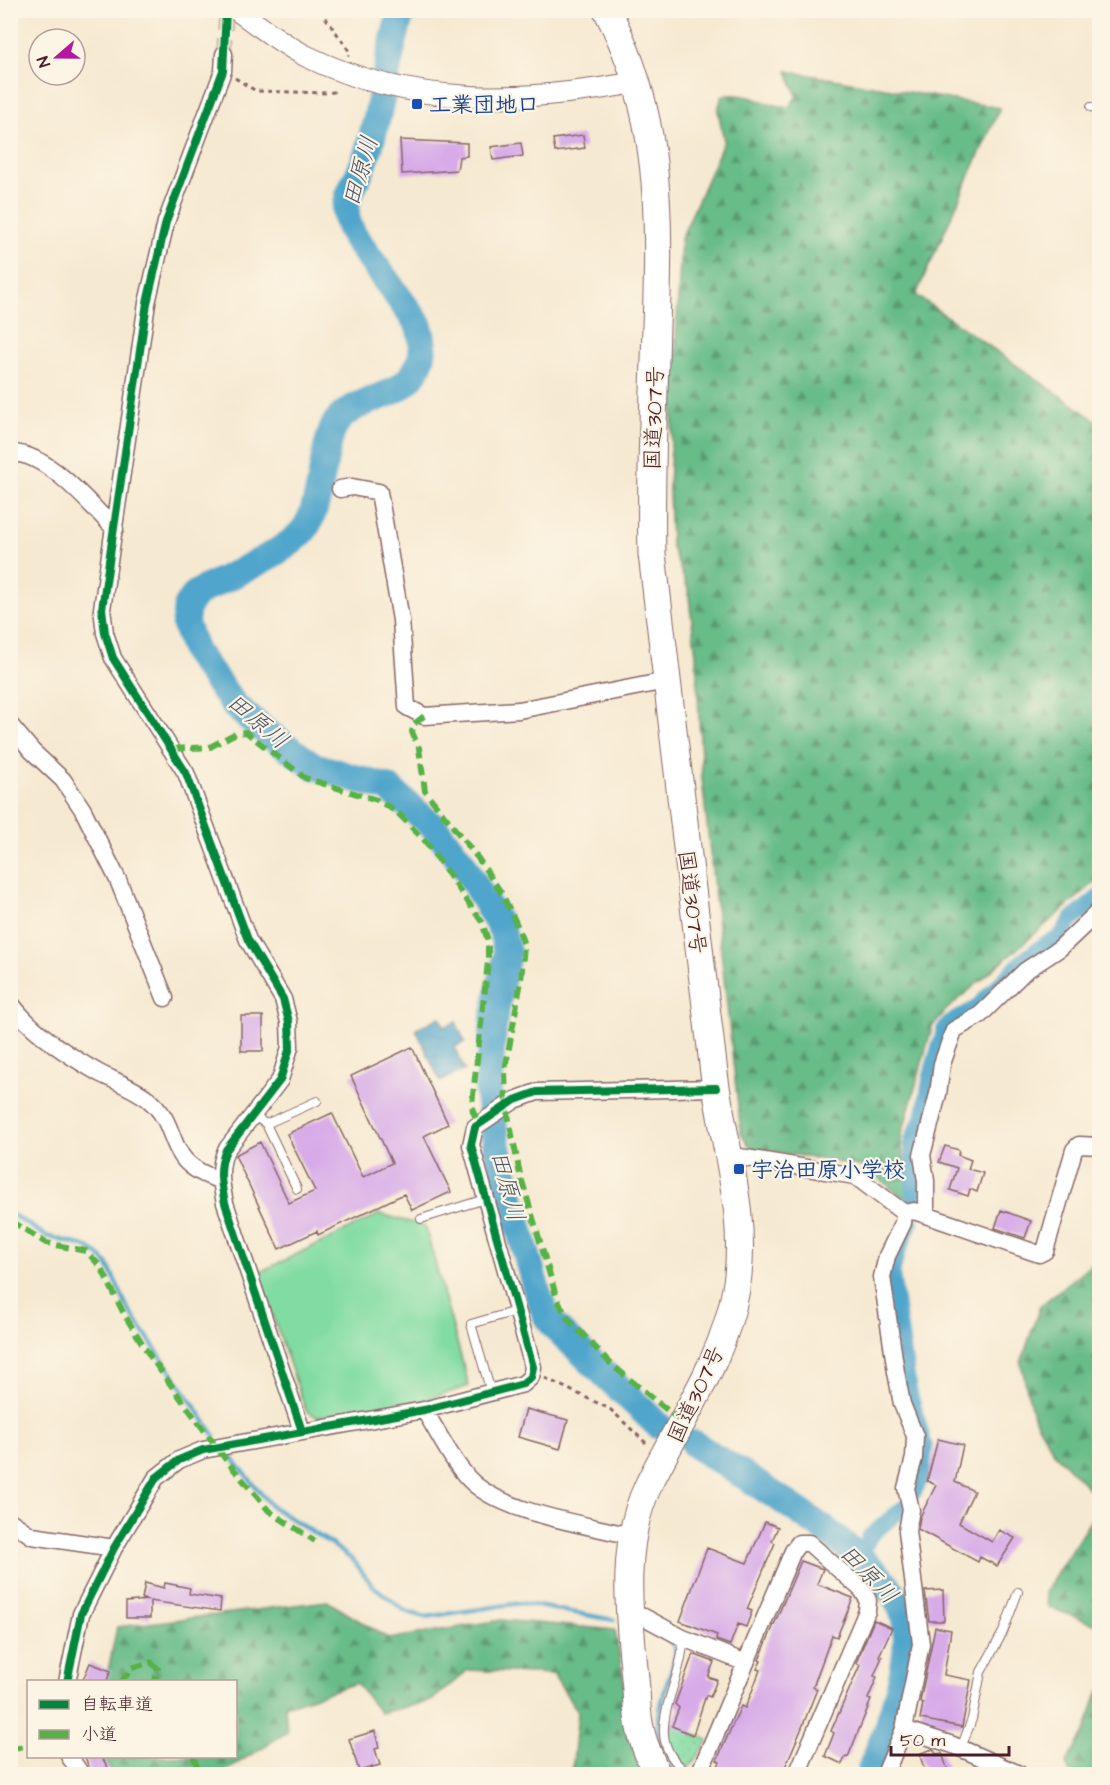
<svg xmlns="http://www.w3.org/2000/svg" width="1110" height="1785" font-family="'Architects Daughter','Klee One',sans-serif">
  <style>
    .forest { fill: url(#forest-firs); stroke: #596e5a; stroke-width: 1.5 }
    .park { fill: url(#park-dots); stroke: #667e66; stroke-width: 1.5 }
    .garden { fill: #81dca2; stroke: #667e66; stroke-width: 1.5 }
    .water { fill: url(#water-ripples); stroke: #4c627b; stroke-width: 1.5 }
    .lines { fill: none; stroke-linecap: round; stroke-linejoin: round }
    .stream { stroke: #4fa5cb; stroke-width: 4.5 }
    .canal { stroke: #4fa5cb; stroke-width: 16 }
    .river { stroke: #4fa5cb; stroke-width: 28 }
    .building { fill: #d7abe8 }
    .minor-tunnel { stroke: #d4c1b0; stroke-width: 16; stroke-dasharray: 16 8; stroke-linecap: butt }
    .service-casing { stroke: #866665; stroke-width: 10 }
    .minor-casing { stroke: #866665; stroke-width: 19 }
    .tertiary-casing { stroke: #866665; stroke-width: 23 }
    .trunk-casing { stroke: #866665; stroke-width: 29 }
    .path { stroke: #866665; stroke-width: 3; stroke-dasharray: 4.5 4.5; stroke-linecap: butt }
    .service { stroke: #fff; stroke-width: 8 }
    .minor { stroke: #fff; stroke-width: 16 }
    .tertiary { stroke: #fff; stroke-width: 21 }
    .trunk { stroke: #fff; stroke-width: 27 }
    .quiet { stroke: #57b146; stroke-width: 6; stroke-dasharray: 12 6; stroke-linecap: butt }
    .cycleway-casing { stroke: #fcf5e5; stroke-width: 11 }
    .cycleway { stroke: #00873e; stroke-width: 8 }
    .transit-dot { fill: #1a4fb4; stroke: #fcf5e5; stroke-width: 2 }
    .labels { text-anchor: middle; stroke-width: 4.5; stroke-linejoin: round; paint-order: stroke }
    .transit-label { font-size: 22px; font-weight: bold; fill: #164399; stroke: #fcf5e5; text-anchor: start }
    .street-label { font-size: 22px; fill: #4a1f2b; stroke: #fcf5e5 }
    .water-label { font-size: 24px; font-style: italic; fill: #4c556b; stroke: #fcf5e5 }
  </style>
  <defs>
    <pattern id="forest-firs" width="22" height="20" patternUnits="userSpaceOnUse" patternTransform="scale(1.5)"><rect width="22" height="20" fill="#68bc88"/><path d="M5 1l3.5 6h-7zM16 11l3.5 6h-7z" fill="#58986f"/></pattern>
    <pattern id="park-dots" width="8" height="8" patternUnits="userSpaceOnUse" patternTransform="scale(1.5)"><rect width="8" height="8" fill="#81dca2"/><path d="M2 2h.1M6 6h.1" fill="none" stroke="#71bc8c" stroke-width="1.8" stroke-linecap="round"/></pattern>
    <pattern id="water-ripples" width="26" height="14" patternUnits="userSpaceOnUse" patternTransform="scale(1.5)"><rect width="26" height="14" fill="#4fa5cb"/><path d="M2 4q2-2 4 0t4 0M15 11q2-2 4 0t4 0" fill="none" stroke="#4486a5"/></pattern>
  </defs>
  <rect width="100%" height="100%" fill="#fcf5e5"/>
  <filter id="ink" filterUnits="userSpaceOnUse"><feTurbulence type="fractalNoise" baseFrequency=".0167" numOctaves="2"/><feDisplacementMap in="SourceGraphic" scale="12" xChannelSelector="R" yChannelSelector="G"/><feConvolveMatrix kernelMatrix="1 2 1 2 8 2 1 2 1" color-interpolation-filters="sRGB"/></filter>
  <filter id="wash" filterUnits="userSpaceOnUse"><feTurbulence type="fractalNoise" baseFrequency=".008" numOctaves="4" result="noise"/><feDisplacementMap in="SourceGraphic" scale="24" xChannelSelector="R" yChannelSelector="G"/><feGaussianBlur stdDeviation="1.35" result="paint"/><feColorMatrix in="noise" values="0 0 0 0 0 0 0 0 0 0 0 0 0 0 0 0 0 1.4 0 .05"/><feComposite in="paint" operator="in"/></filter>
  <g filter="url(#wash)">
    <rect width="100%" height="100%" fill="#f6e9d1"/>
    <path class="forest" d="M787 71 1000 108 916 295 1099 423V879L946 1010 932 1027 901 1138 908 1201 864 1167 750 1147 741 1133 702 779 696 655 688 589 671 545 669 488 681 239 724 141 718 110 722 96C745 90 765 106 789 107L797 96Z
      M1099 1254V1626L1048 1607 1045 1592 1096 1512 1093 1493 1055 1454 1033 1416 1021 1363 1040 1306 1096 1261Z
      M327 1601 389 1639 501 1620 615 1630 639 1767 644 1774H572L578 1712 553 1674 468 1670 431 1701 380 1713 356 1683 285 1706 287 1732 225 1771V1774H113L104 1757 236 1756V1682L106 1681 117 1627Z
      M1099 1690V1774H1070L1066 1763 1085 1731Z"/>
    <path class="park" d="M669 1723 708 1740 694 1762 688 1768C674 1755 662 1742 669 1723Z"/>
    <path class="garden" d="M380 1214 425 1226 469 1386 421 1401 317 1417 306 1411 258 1273Z"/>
    <path class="water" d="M440 1017 444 1027 456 1022 465 1042 454 1047 465 1070 440 1081 416 1029Z"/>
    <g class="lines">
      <path class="stream" d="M10 1213 46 1236 85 1246 98 1254 108 1265 128 1309 215 1436
        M230 1455 271 1506 330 1543 354 1561 372 1585 405 1611 425 1617 521 1603 614 1620
        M645 1628 657 1632
        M670 1638 676 1652C668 1688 639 1743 678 1774"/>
      <path class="canal" d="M914 1201 912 1140 924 1114 931 1075 944 1030 949 1023 975 1009 1022 961 1045 944 1059 938 1071 920 1100 896
        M911 1222 897 1253 892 1274 909 1390 925 1448 921 1478 914 1492
        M859 1559 870 1536 903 1508"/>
      <path class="river" d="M402 10C386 59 382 112 365 160 359 177 346 193 346 212 346 222 350 229 355 238L418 324C423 339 425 350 419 364 404 400 363 394 339 419 322 436 324 500 306 527 290 552 225 577 197 593L187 605 185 623 195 652 235 706 267 733 314 766 388 788 435 828 462 862 502 930 507 953 494 1018 488 1090 497 1148 537 1292 546 1315 555 1327 658 1425
        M694 1444C746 1478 877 1552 901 1607 920 1649 886 1734 869 1774"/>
    </g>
    <g id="blocks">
      <path class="building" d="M583 135 585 148 555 152 553 139Z
        M400 140 467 143V156L459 157 457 170 402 174Z
        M521 143 523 156 493 160 491 147Z
        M241 1016H263V1051H241Z
        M412 1047 448 1124 424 1136 451 1192 412 1210 404 1194 318 1235 317 1231 279 1249 235 1155 260 1142 289 1203 315 1191 287 1134 332 1113 363 1177 392 1163 351 1076Z
        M945 1146 959 1150 958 1155 971 1160 968 1169 983 1173 977 1192 970 1189 968 1196 950 1190 957 1168 939 1162Z
        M1001 1210 1031 1221 1025 1238 995 1228Z
        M526 1409 568 1420 560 1449 518 1437Z
        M938 1439 963 1445 955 1482 974 1491 959 1523 992 1542 999 1530 1015 1538 997 1566 980 1557 978 1562 918 1529 920 1517 936 1485 927 1481Z
        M765 1522 778 1527 772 1541 775 1543 747 1609 752 1611 746 1627 738 1624 730 1645 716 1640 717 1635 680 1621 707 1548 747 1563Z
        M801 1561 823 1569 817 1584 853 1598 837 1637 832 1635 813 1687 817 1689 801 1730 782 1774H714L720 1762 717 1760 741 1706 745 1708 751 1694 760 1670 757 1669 761 1661 759 1660Z
        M145 1583 164 1588 165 1583 190 1588 189 1594 221 1599 220 1611 150 1601V1618H126V1602L148 1600 142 1599Z
        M943 1590 944 1621H929L925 1591Z
        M874 1620 892 1628 879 1656 882 1657 874 1676 877 1677 868 1699 871 1700 848 1757 846 1756 842 1764 825 1756 834 1733 831 1731 860 1665 856 1663Z
        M935 1627 951 1630 944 1675 971 1680 962 1727 920 1719 923 1703 920 1702Z
        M693 1654 714 1662 708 1677 717 1680 710 1697 706 1695 693 1735 672 1726 679 1708 675 1704Z
        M90 1663 111 1671 106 1682H82Z
        M375 1731 379 1748 375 1749 380 1765 359 1771 349 1739Z
        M933 1749 936 1754 942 1753 949 1774H926L920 1756 921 1753Z
        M85 1756H101L112 1774H91Z"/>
    </g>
  </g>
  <g filter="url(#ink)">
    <use href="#blocks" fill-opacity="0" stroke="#866665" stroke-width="1.5"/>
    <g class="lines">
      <path class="minor-tunnel" d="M224 54 226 10"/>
      <g class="service-casing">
        <path id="service" d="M1091 107 1100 110
          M254 1116 266 1124 297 1189
          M266 1124 317 1101
          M421 1219 485 1199
          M491 1392 471 1324 516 1311
          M683 1638C684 1686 635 1739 690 1774
          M961 1748 972 1719 981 1672 1003 1632 1018 1592"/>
      </g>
      <g class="minor-casing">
        <path id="minor" d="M224 54 223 71 166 222 147 303 102 609 105 633 113 658 186 773 248 940 283 999 289 1022 290 1047 280 1080 226 1150C218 1168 221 1184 225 1203L302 1431
          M10 453C48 452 90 505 115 529
          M340 489 352 487 379 492 401 620 407 707 424 716 519 710 666 681
          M10 725 32 751 63 780 83 810 118 880 165 998
          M10 1002C30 1031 69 1056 99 1073 115 1081 134 1088 148 1099 184 1128 160 1162 220 1180
          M728 1155 855 1176 904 1213 914 1211 1039 1254 1045 1251 1074 1150 1079 1145 1100 1146
          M926 1215V1181L922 1155 938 1094 942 1064 954 1030 980 1015 1025 971 1060 948 1100 910
          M424 1410C438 1432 451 1460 469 1479 501 1513 585 1524 631 1536
          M10 1521 32 1536 114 1548
          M629 1615 644 1617 683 1638 746 1663
          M67 1682 81 1614 114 1548 156 1478 179 1460 203 1450 424 1410 523 1384 531 1377 533 1367 471 1145 475 1127 515 1100 537 1092 716 1088
          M904 1729 953 1745 1019 1774
          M69 1756 81 1774
          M699 1774 793 1551 799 1543H809L862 1590 868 1600 867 1611 797 1774
          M885 1774 904 1729 921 1644 907 1531 911 1510 906 1488 914 1458 915 1436 902 1404 896 1372 882 1277 887 1256 903 1223 904 1213"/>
      </g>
      <g class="tertiary-casing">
        <path id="tertiary" d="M237 10C259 26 282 44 306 56 412 108 525 103 638 82"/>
      </g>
      <g class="trunk-casing">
        <path id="trunk" d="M607 10C661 113 660 214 656 326 654 402 650 478 652 554L714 1073C723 1144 749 1217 736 1289 724 1360 679 1422 648 1486 620 1545 629 1615 635 1678 637 1695 636 1715 641 1732 644 1746 651 1761 657 1774"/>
      </g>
      <path class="path" d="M320 10 350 52 349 56
        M235 78 256 91 328 93 339 91
        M545 1378 610 1409 647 1444"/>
      <use href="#service" class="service"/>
      <use href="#minor" class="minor"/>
      <use href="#tertiary" class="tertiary"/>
      <use href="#trunk" class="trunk"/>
      <path class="quiet" d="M424 716 414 724 412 732 419 748 425 791 477 857 502 894 517 925 524 945 521 981 505 1070 506 1105 520 1174 557 1299 568 1319 612 1365 683 1423
        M173 749 210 747 236 733 246 732 305 778 377 800 397 812 426 842 482 922 488 941V962L472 1104 473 1112 479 1122
        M10 1220 46 1243 86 1251 101 1267 124 1314 152 1359 226 1460 269 1511 315 1541
        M121 1682 132 1668 151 1662 158 1669 155 1682
        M10 1749 28 1745
        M193 1756 200 1774
        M69 1757V1756"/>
      <g class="cycleway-casing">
        <path id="cycleway" d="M226 10 223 71 166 222 147 303 102 609 105 633 113 658 186 773 248 940 283 999 289 1022 290 1047 280 1080 226 1150C218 1168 221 1184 225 1203L302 1431
          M67 1682 81 1614 114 1548 156 1478 179 1460 203 1450 424 1410 523 1384 531 1377 533 1367 471 1145 475 1127 515 1100 537 1092 716 1088"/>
      </g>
      <use href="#cycleway" class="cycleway"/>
    </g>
  </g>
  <g class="transit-dot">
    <rect x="411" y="98" width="12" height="12" rx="3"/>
    <rect x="733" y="1163" width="12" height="12" rx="3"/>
  </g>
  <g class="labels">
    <g class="transit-label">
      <text x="429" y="112">工業団地口</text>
      <text x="751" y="1177">宇治田原小学校</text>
    </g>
    <g class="street-label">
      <text transform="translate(653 418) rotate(-88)" y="8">国道307号</text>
      <text transform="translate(693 902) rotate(83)" y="8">国道307号</text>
      <text transform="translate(695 1394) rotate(-65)" y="8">国道307号</text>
    </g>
    <g class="water-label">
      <text transform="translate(360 171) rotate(-74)" y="8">田原川</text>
      <text transform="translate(258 721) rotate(40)" y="8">田原川</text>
      <text transform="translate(508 1186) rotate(75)" y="8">田原川</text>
      <text transform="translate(869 1574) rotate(46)" y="8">田原川</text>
    </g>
  </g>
  <rect width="1110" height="1785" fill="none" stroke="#fcf5e5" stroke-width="36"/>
  <rect x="27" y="1680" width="210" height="78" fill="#fcf5e5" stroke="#b59f9b" stroke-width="1.5"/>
  <rect x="39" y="1700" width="30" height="9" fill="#00873e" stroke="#b59f9b" stroke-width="1.5"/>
  <text x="81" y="1710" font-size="18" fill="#4a1f2b">自転車道</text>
  <rect x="39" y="1730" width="30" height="9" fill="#57b146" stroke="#b59f9b" stroke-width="1.5"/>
  <text x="81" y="1740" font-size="18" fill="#4a1f2b">小道</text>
  <g transform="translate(57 57) rotate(250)"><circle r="28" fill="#fcf5e5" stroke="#b59f9b" stroke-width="1.5"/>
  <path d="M0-4.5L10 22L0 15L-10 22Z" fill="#b5179e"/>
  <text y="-9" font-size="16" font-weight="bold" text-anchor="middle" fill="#4a1f2b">N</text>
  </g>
  <path d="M891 1746v9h118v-9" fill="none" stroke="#4a1f2b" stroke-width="3"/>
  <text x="900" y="1746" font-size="18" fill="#4a1f2b" stroke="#fcf5e5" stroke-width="4.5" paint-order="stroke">50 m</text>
</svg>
